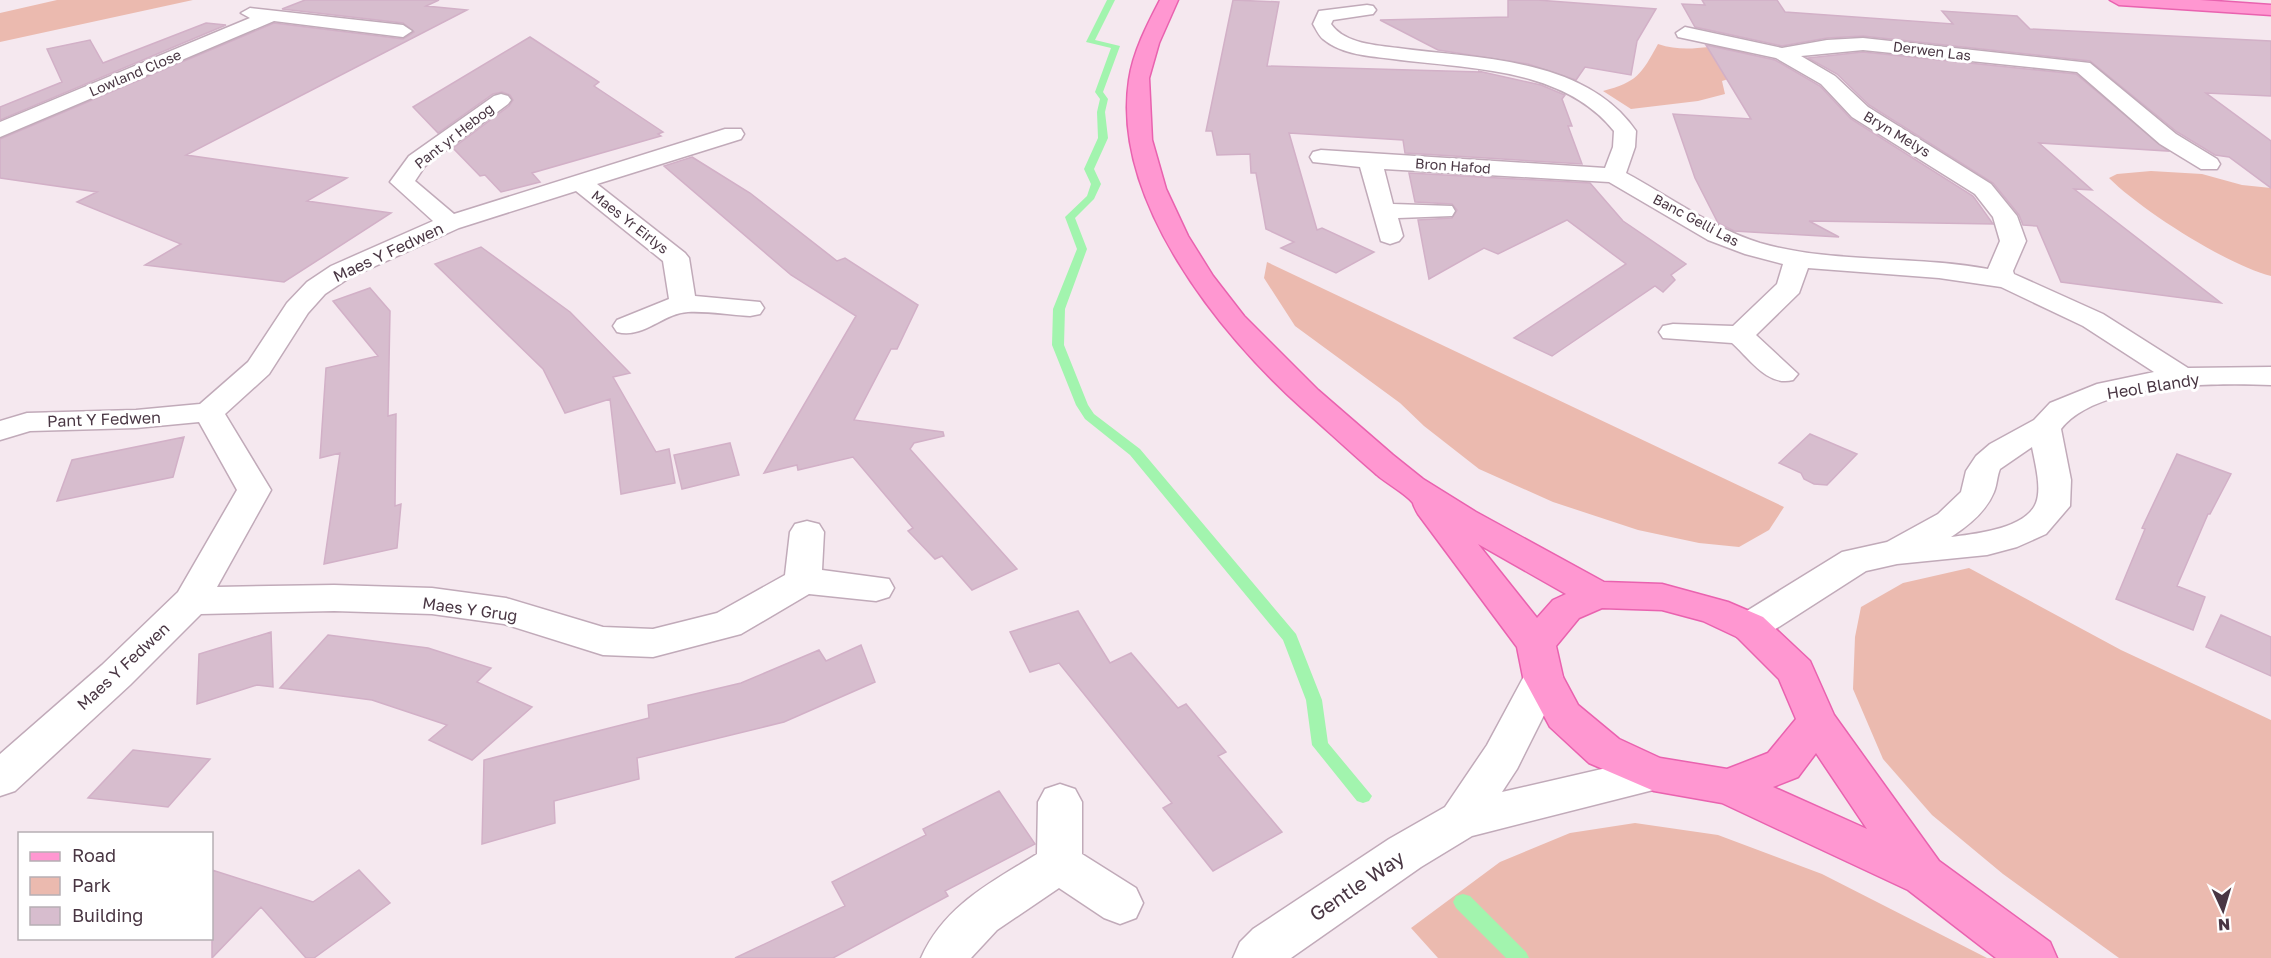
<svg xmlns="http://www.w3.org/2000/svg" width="2271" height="958" font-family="'Golos Text',sans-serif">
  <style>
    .green { fill: #ebbaaf }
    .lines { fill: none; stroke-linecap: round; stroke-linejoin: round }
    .stream { fill: #a2f4ae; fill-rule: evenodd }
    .building { fill: #d7bdce; stroke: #d2b0c7; stroke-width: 1.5 }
    .minor-casing { stroke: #c1aab9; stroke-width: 3 }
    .major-casing { stroke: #e962af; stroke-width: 3 }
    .minor { fill: #fff; fill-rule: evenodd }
    .major { fill: #ff97d1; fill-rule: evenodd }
    .labels { text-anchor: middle; stroke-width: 6; stroke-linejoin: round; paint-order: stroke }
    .far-street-label { font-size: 14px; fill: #493643; stroke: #fff }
    .street-label { font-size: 16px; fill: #493643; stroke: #fff }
    .near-street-label { font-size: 20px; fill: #493643; stroke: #fff }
  </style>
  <rect width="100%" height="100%" fill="#f5e8ef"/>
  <path class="green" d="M57 0H193L0 42V13Z
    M1658 44C1676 50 1691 49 1709 47 1726 44 1760 57 1776 64L1722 81 1725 94 1698 101 1631 109 1603 91C1637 82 1641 75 1658 44Z
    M2151 171 2202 174 2242 185 2271 188V276C2227 265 2141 210 2109 178L2117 174Z
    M1267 262 1784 507 1769 530 1739 547 1699 543 1638 530 1553 502 1479 469 1424 426 1400 403 1295 326 1264 278Z
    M1969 568 2121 650 2271 720V958H2119L2003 874 1932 815 1883 759 1853 689 1855 637 1861 607 1903 583Z
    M1635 823 1718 835 1822 874 1987 958H1438L1411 928 1500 862 1570 833Z"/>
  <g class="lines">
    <path class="stream" d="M1107 0H1115L1095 40 1120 46 1103 92 1108 99 1105 112 1108 138 1094 169 1101 184 1094 199 1075 218 1087 249 1065 309 1064 345 1088 405 1094 414 1140 449 1296 634 1322 700 1328 743 1372 796 1369 801 1363 803 1357 801 1312 745 1306 700 1283 640 1130 455 1085 419 1076 405 1052 345 1053 309 1077 249 1065 217 1087 196 1091 184 1084 169 1098 138 1097 112 1100 99 1095 92 1111 48 1086 42Z
      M1463 894 1470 896 1526 952 1529 958H1506L1456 908 1453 902 1456 896Z"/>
  </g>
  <path class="building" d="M305 0H439L426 6 467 10 186 155 347 178 307 201 391 213 284 282 145 265 181 244 77 202 97 192 0 178V139L274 23 403 39 414 32 403 23 282 9Z
    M1233 0 1279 2 1267 66 1481 72 1478 71 1541 85 1565 95 1562 99 1572 126H1568L1582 164 1405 153 1403 140 1289 133 1317 230 1322 228 1374 252 1336 273 1281 248 1294 242 1266 229 1256 173H1251L1250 154 1217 155 1212 131H1206Z
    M1508 0H1537L1656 9 1637 41 1631 75 1585 67 1576 80 1528 64 1438 50 1380 20 1508 17Z
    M1702 0H1777L1785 12 1953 24 1942 11 2017 16 2030 29 2271 41V96L2206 93 2271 141V188L2229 157 2215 155 2177 132 2090 61 1863 36 1827 38 1782 46 1695 27 1682 4 1705 5Z
    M206 23 226 25 0 120V107L62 82 47 49 90 40 103 63Z
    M530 37 599 82 594 86 663 132 658 134 661 136 532 173 540 182 501 192 485 175 480 176 453 148 509 106 513 100 510 95 502 92 493 94 438 133 413 107Z
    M1706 45 1775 60 1820 86 1851 119 1973 196 1993 224 1809 221 1839 237 1734 231 1718 223 1695 178 1673 114 1751 119Z
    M1863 52 2076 74 2168 151 2039 143 2092 190 2074 189 2221 303 2061 282 2037 226 2023 225 2019 215 1993 183 1869 105 1837 74 1808 58Z
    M692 157 750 193 837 261 845 258 918 305 897 349H891L854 420 943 432 944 436 914 443 910 449 1017 569 972 590 942 556 935 559 908 531 913 528 853 457 798 470 797 465 764 473 856 316 791 275 664 166Z
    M1409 173 1590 183 1623 221 1686 264 1671 275 1675 280 1663 292 1655 286 1552 356 1514 338 1626 264 1567 220 1498 254 1484 248 1429 279 1418 220 1452 218 1457 210 1452 204 1415 202Z
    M481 247 570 312 630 373 613 377 656 452 669 449 675 483 621 494 610 399 565 413 543 369 435 264Z
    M370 288 390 311 388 416 396 414 395 506 401 504 397 548 324 564 340 453 320 458 326 368 378 356 333 301Z
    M1810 434 1857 454 1827 485 1814 484 1804 479 1801 473 1779 463Z
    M184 437 173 477 57 501 72 460Z
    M730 443 739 475 682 489 674 455Z
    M2177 454 2231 474 2210 514H2208L2177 586 2205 597 2193 630 2116 599 2145 529 2142 528Z
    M1078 611 1110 663 1131 653 1178 708 1186 704 1226 752 1218 756 1282 832 1213 871 1163 808 1172 803 1059 663 1030 672 1010 632Z
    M2221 615 2271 637V676L2206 647Z
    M271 632 273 687 257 685 197 704 199 654Z
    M328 635 428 648 491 668 477 682 532 707 472 760 429 740 447 725 372 700 280 688Z
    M861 645 875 682 784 722 637 758 639 779 554 801 555 823 482 844 484 760 649 718 648 705 741 683 819 650 826 661Z
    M133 750 210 759 168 807 88 798Z
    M999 791 1035 844 945 891 948 896 833 958H735L845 906 832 882 926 835 923 829Z
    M212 870 313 902 359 870 390 903 314 958H306L261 907 212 958Z"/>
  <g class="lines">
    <g class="minor-casing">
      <path id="minor" d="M1367 5 1373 6 1376 10 1373 14 1333 20 1331 24C1345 44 1376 45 1398 48 1478 59 1585 57 1636 131L1635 147 1626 173C1670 197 1712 228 1760 243 1834 264 1913 255 1988 269L2000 241 1993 217 1975 194 1852 117 1821 84 1776 58 1678 37 1676 33 1685 27 1782 48 1827 40 1863 38 2090 63 2176 134 2217 159 2220 164 2217 169H2201L2160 144 2077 72 1863 50 1801 56 1835 76 1868 107 1991 184 2017 216 2026 241 2013 271 2014 274 2103 314 2188 368 2271 367V385C2216 383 2098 382 2061 429L2071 480 2070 506 2046 534 2017 547 1987 555 1897 564 1866 571 1763 637 1750 641 1737 637 1731 627 1737 617 1842 552 1887 542 1938 514 1961 492 1966 471 1976 456 1990 444 2034 420 2050 403 2097 384 2154 372 2083 326 2001 287 1939 278 1808 268 1799 293 1756 335 1798 374 1793 380C1768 387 1750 359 1732 343L1663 338 1659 332 1663 326 1673 324 1733 326 1777 284 1783 264 1745 254 1708 240 1609 182 1384 169 1393 204 1452 206 1455 211 1452 216 1398 218 1403 236 1399 241 1390 244 1381 241 1360 167 1313 162 1310 157 1313 152 1321 150 1605 168 1613 147 1614 131C1563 67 1468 69 1393 59 1370 56 1342 55 1323 39 1319 36 1316 29 1313 24L1319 11ZM2032 447C2035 463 2042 488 2036 503 2026 529 1974 534 1951 537 1968 526 1986 512 1994 492 1997 485 1997 476 2000 469Z
        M250 8 403 25 412 31 403 37 274 21 0 137V122L250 18 241 13Z
        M501 94 508 96 511 100 508 104 425 166 415 181 454 214 725 129H741L744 134 741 139 597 184 685 253 689 258 695 296 760 302 764 308 760 314 750 316C730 315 708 311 688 312 663 313 644 339 617 332L613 326 617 320 669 299 663 261 576 191 459 228 349 278 325 294 308 313 269 374 225 414 271 490 217 587 334 585 432 588 506 598 603 627 653 629 717 613 785 575 790 532 795 524 807 521 819 524 824 532 822 570 889 579 894 588 889 597 876 601 809 594 741 634 653 657 603 655 504 624 432 614 334 611 201 614 130 685 15 791 0 796V754L102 665 178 592 237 490 199 422 136 428 30 431 0 440V421L27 413 136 410 200 404 248 362 287 303 307 282 331 266 433 221 390 182 409 156 494 96Z
        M1543 662 1557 667 1563 677 1517 769 1502 792 1654 757 1669 762 1675 774 1669 786 1472 836 1421 867 1291 958H1233L1240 942 1253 929 1389 839 1445 807 1487 745 1529 667Z
        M1060 784 1075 789 1082 802V854L1136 888 1143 903 1136 918 1120 924 1104 918 1059 888 997 930 971 958H921C944 906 990 883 1037 854L1038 802 1045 789Z"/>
    </g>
    <g class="major-casing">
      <path id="major" d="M1160 0H1178L1159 43 1149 78 1152 140 1166 189 1188 236 1213 276 1244 316 1318 390 1393 455 1423 479 1476 512 1604 582 1662 584 1728 602 1763 617 1810 661 1834 715 1939 861 2050 942 2057 958H1996L1908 890 1722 803 1654 791 1589 763 1550 727 1523 677 1517 647 1418 514C1416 511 1413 504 1413 503 1406 494 1386 483 1377 475 1351 453 1327 430 1302 408 1219 334 1111 199 1129 80 1133 52 1147 25 1160 0ZM1478 544 1566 594 1553 600 1537 618ZM1602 608 1662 610 1703 621 1737 637 1779 679 1796 719 1768 753 1727 769 1660 758 1619 739 1578 705 1563 677 1556 646 1579 618ZM1816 753 1867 829 1773 787 1798 777Z
        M2110 0H2200L2271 5V15L2119 5Z"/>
    </g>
    <use href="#minor" class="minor"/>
    <use href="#major" class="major"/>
  </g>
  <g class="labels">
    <g class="far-street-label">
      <text transform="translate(1932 51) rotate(7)" y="5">Derwen Las</text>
      <text transform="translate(135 73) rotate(-23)" y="5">Lowland Close</text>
      <text transform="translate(1897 134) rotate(31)" y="5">Bryn Melys</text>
      <text transform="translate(454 136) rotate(-38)" y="5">Pant yr Hebog</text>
      <text transform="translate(1453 166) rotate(4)" y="5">Bron Hafod</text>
      <text transform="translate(1696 220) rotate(28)" y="5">Banc Gelli Las</text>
      <text transform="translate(630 222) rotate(38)" y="5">Maes Yr Eirlys</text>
    </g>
    <g class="street-label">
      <text transform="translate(388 252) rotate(-25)" y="6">Maes Y Fedwen</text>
      <text transform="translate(2153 386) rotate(-9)" y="6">Heol Blandy</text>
      <text transform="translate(104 419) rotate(-2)" y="6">Pant Y Fedwen</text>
      <text transform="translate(470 609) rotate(8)" y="6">Maes Y Grug</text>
      <text transform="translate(123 666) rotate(-43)" y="6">Maes Y Fedwen</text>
    </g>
    <g class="near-street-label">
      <text transform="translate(1357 886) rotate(-34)" y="7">Gentle Way</text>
    </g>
  </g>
  <rect x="18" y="832" width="195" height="108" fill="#ffffff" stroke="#b6afb4" stroke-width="1.5"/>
  <rect x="30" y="852" width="30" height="9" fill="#ff97d1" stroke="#b6afb4" stroke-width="1.5"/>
  <text x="72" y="862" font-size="18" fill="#493643">Road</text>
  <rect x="30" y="877" width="30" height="18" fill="#ebbaaf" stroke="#b6afb4" stroke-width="1.5"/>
  <text x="72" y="892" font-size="18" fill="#493643">Park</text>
  <rect x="30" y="907" width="30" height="18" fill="#d7bdce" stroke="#b6afb4" stroke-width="1.5"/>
  <text x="72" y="922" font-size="18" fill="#493643">Building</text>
  <g transform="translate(2223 910) rotate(176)" stroke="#ffffff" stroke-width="4.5" paint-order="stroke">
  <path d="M0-4.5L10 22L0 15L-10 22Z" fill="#493643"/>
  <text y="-9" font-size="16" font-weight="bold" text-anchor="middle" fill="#493643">N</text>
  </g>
</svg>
